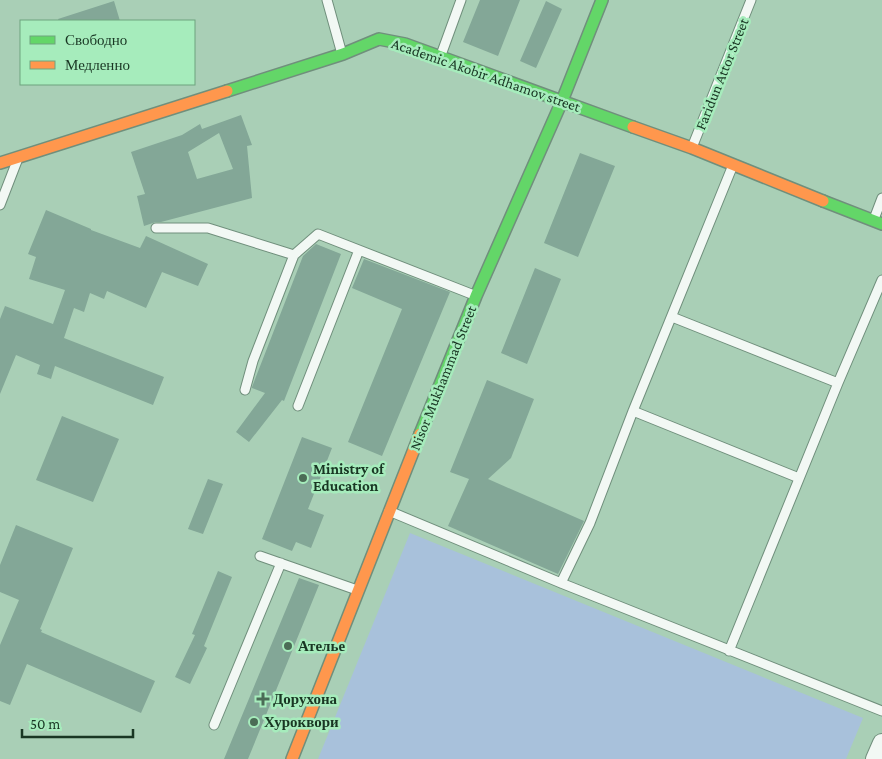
<svg xmlns="http://www.w3.org/2000/svg" width="882" height="759" font-family="'Crimson Pro',serif">
  <style>
    .green { fill: #a8c1db }
    .building { fill: #83a797; fill-rule: evenodd }
    .lines { fill: none; stroke-linecap: round; stroke-linejoin: round }
    .lane-casing { stroke: #708f7c; stroke-width: 11 }
    .street-casing { stroke: #708f7c; stroke-width: 20 }
    .fast-casing { stroke: #708f7c; stroke-width: 14 }
    .slow-casing { stroke: #708f7c; stroke-width: 14 }
    .lane { stroke: #f2f8f4; stroke-width: 9 }
    .street { stroke: #f2f8f4; stroke-width: 18 }
    .fast { stroke: #63d668; stroke-width: 11 }
    .slow { stroke: #ff974d; stroke-width: 11 }
    .poi-dot { fill: #4b6c56; stroke: #a6ecbc; stroke-width: 2 }
    .labels { text-anchor: middle; stroke-width: 5; stroke-linejoin: round; paint-order: stroke }
    .street-label { font-size: 15px; fill: #193623; stroke: #a6ecbc }
    .poi-label { font-size: 15px; font-weight: bold; fill: #193623; stroke: #a6ecbc; text-anchor: start }
  </style>
  <rect width="100%" height="100%" fill="#a9cfb6"/>
  <path class="green" d="M410 533 863 718 846 759H318Z"/>
  <path class="building" d="M480 0H520L498 56 463 42Z
    M114 1 120 21H59L58 19Z
    M546 1 562 9 536 68 520 61Z
    M241 115 252 145 247 146 252 198 161 222H156L144 226 137 196 145 194 131 152 182 135 200 124 202 129ZM219 133 233 169 197 179 188 152Z
    M580 153 615 166 578 257 544 243Z
    M46 210 91 229V230L140 248 146 236 208 264 198 286 162 272 146 308 107 291 104 299 90 293 84 312 74 308 64 338 164 377 153 405 55 366 51 379 37 374 40 365 16 355 0 394V319L5 306 53 324 65 290 29 279 36 257 28 254Z
    M316 244 341 254 284 401 282 400 249 442 236 432 265 393 252 388V387L303 256Z
    M364 259 450 292 382 456 348 442 402 309 352 288Z
    M535 268 561 279 527 364 501 353Z
    M487 380 534 399 511 458 488 479 584 521 558 574 448 526 469 479 450 472Z
    M62 416 119 439 93 502 36 480Z
    M302 437 332 448 308 509 324 515 311 548 296 542 292 551 262 539Z
    M208 479 223 484 203 534 188 529Z
    M16 525 73 548 40 629 42 630 41 632 155 681 141 713 27 664 10 705 0 701V645L19 600 0 592V565Z
    M218 571 232 577 204 646 207 648 190 684 175 677 195 635 192 634Z
    M299 578 319 585 248 759H224Z"/>
  <g class="lines">
    <g class="lane-casing">
      <path id="lane" d="M327 0 342 54
        M441 55 461 0
        M693 145 751 0
        M0 205 17 161
        M874 219 882 198
        M156 228H208L294 255
        M672 317 838 383
        M245 390 253 361 294 255 318 234 474 295
        M298 406 359 250
        M633 411 799 478
        M389 511 561 583 882 711
        M260 556 357 590
        M561 583 590 523 633 411 733 165
        M729 651 838 383 882 280
        M214 725 281 563"/>
    </g>
    <g class="street-casing">
      <path id="street" d="M875 759 882 743"/>
    </g>
    <g class="fast-casing">
      <path id="fast" d="M227 91 343 54 379 39 405 44 633 127
        M823 201 882 224
        M420 434 476 296 562 101 602 0"/>
    </g>
    <g class="slow-casing">
      <path id="slow" d="M633 127 692 148 823 201
        M0 163 227 91
        M292 759 420 434"/>
    </g>
    <use href="#lane" class="lane"/>
    <use href="#street" class="street"/>
    <use href="#fast" class="fast"/>
    <use href="#slow" class="slow"/>
  </g>
  <g class="poi-dot">
    <circle cx="303" cy="478" r="5"/>
    <circle cx="288" cy="646" r="5"/>
    <path d="M260.5 691.5h5v5h5v5h-5v5h-5v-5h-5v-5h5z"/>
    <circle cx="254" cy="722" r="5"/>
  </g>
  <g class="labels">
    <g class="street-label">
      <text transform="translate(722 74) rotate(-68)" y="5">Faridun Attor Street</text>
      <text transform="translate(486 75) rotate(19)" y="5">Academic Akobir Adhamov street</text>
      <text transform="translate(443 378) rotate(-68)" y="5">Nisor Mukhammad Street</text>
    </g>
    <g class="poi-label">
      <text x="313" y="474">Ministry of<tspan x="313" dy="17">Education</tspan></text>
      <text x="298" y="651">Ателье</text>
      <text x="273" y="704">Дорухона</text>
      <text x="264" y="727">Хуроквори</text>
    </g>
  </g>
  <rect x="20" y="20" width="175" height="65" fill="#a6ecbc" stroke="#6ea37f"/>
  <rect x="30" y="36" width="25" height="8" fill="#63d668" stroke="#6ea37f"/>
  <text x="65" y="45" font-size="15" fill="#193623">Свободно</text>
  <rect x="30" y="61" width="25" height="8" fill="#ff974d" stroke="#6ea37f"/>
  <text x="65" y="70" font-size="15" fill="#193623">Медленно</text>
  <path d="M22 729v8h111v-8" fill="none" stroke="#193623" stroke-width="2.5"/>
  <text x="30" y="729" font-size="15" fill="#193623" stroke="#a6ecbc" stroke-width="4" paint-order="stroke">50 m</text>
</svg>
